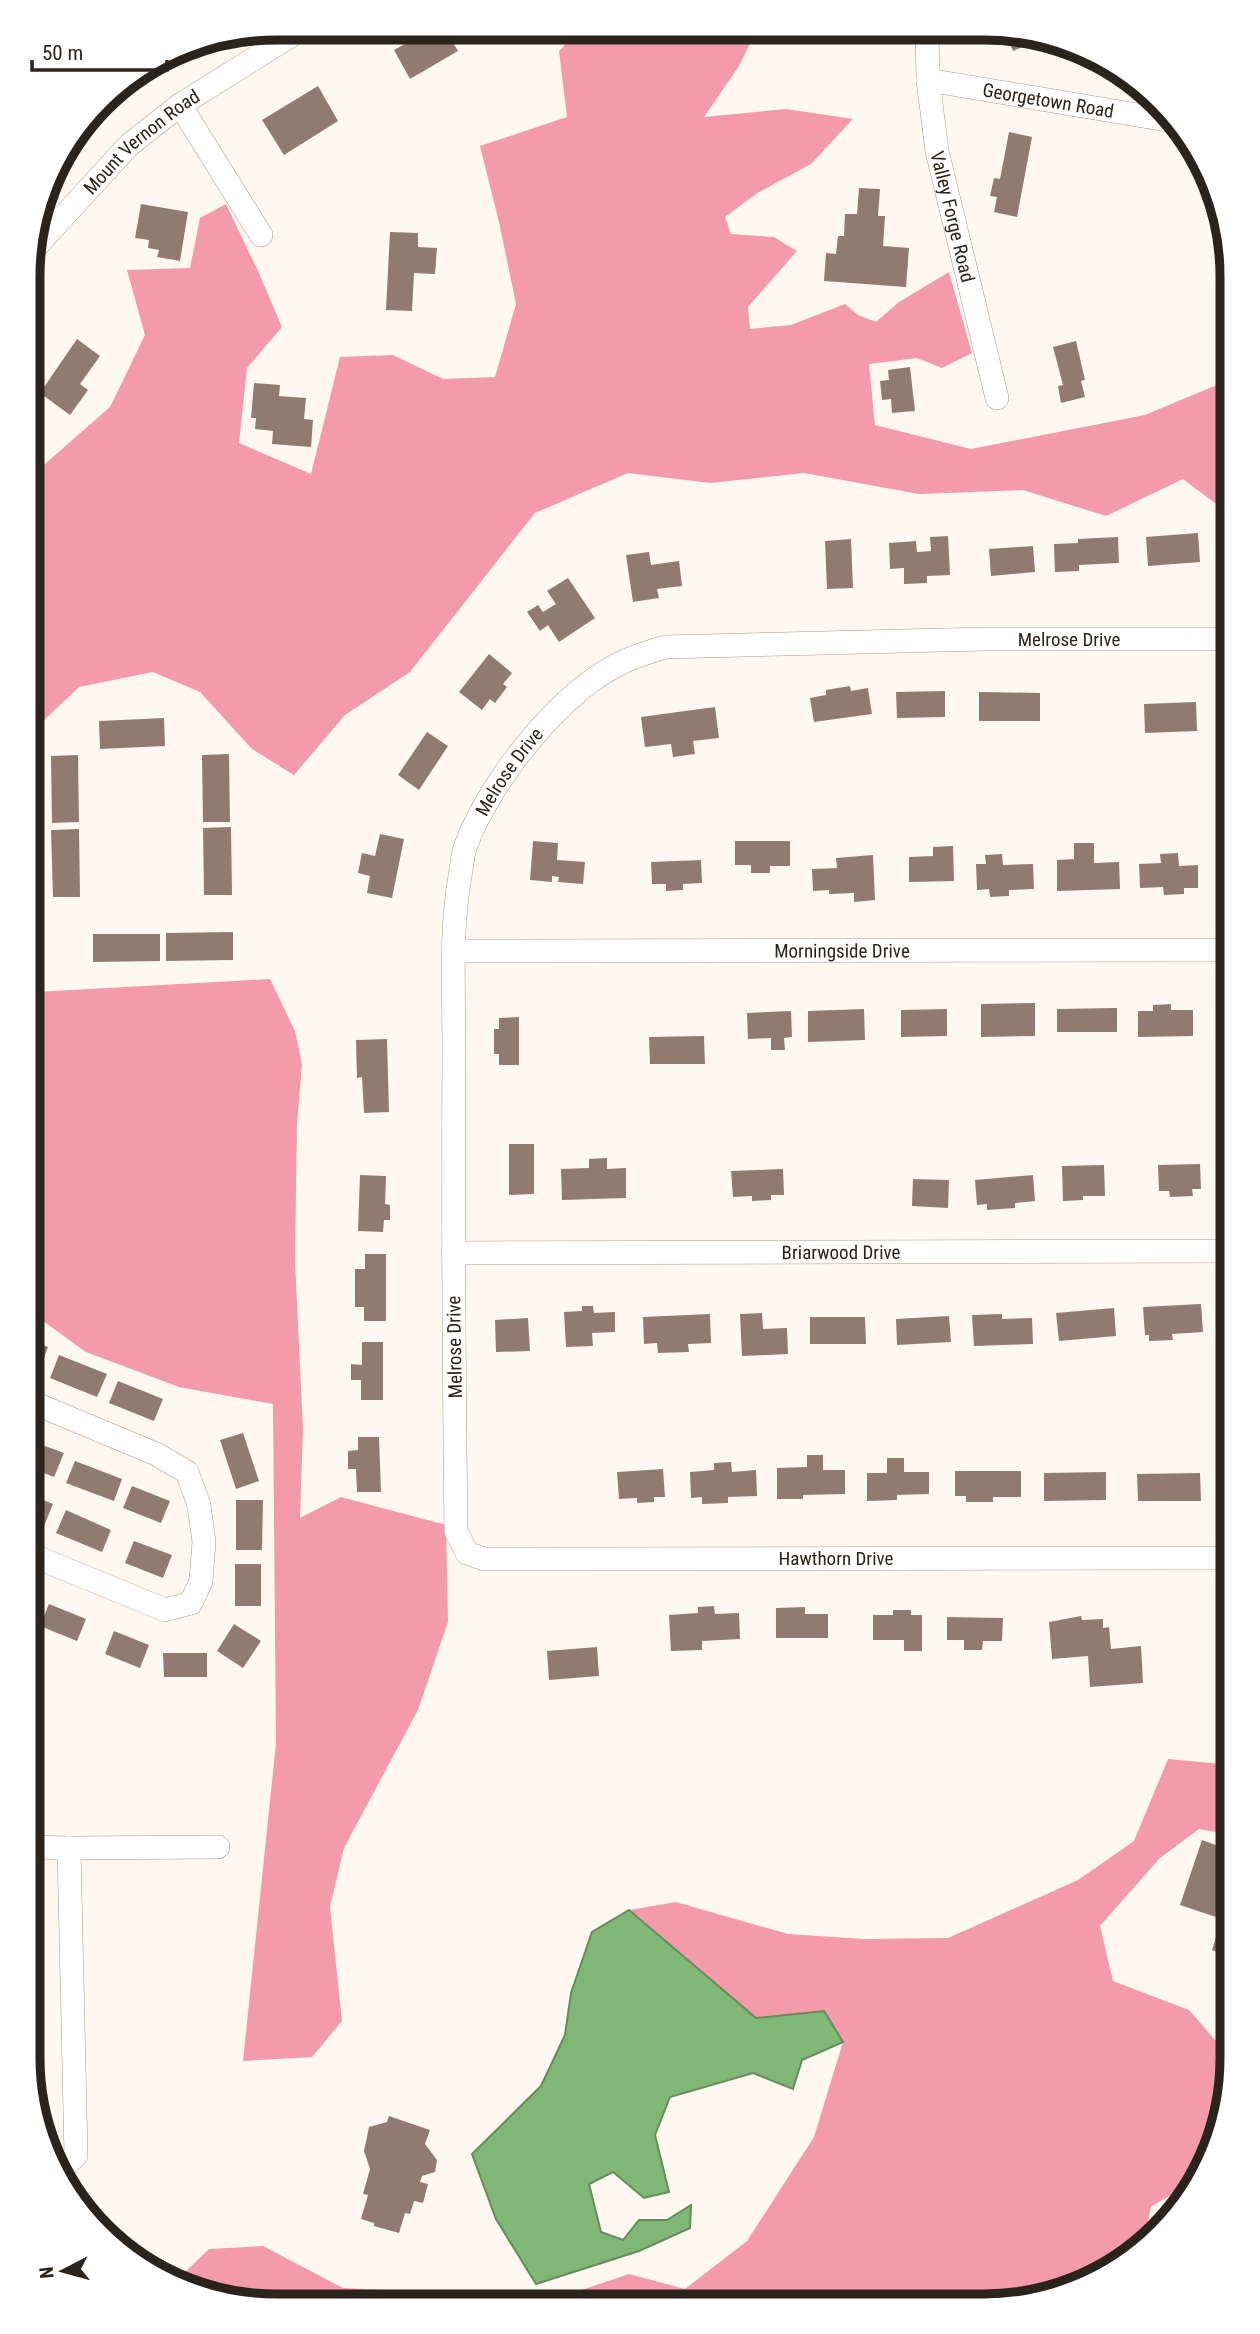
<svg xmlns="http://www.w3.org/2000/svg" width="1260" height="2334" font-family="'Roboto Condensed',sans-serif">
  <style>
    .forest { fill: #f39bab }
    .water { fill: #80b777; stroke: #668b5c; stroke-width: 2 }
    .building { fill: #917a71 }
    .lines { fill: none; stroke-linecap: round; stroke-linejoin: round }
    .minor-casing { stroke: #a99a87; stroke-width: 24 }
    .minor { stroke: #fff; stroke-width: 23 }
    .labels { text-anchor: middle; stroke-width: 7; stroke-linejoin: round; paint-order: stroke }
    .street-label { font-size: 19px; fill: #2a241d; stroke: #fff }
    .rim { fill: none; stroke: #2a241d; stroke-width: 9 }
  </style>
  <rect width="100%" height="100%" fill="#fef8f0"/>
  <path class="forest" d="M579 30 756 31 739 66 704 117 786 109 853 119 811 164 759 192 725 217 731 234 774 237 797 251 748 307 750 329 791 325 845 304 858 315 876 322 899 302 949 272 972 353 942 368 917 358 869 364 875 425 971 449 1145 415 1219 384 1232 382V516L1183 479 1106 516 1023 490 919 494 804 473 710 483 628 473 535 513 410 672 345 715 294 775 252 749 200 692 153 672 79 687 38 726 29 750 30 477 110 407 145 335 127 270 190 268 200 218 226 204 259 273 282 327 247 368 239 443 311 474 340 357 393 355 443 379 495 377 516 304 499 222 480 146 567 117 559 51Z
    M270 979 295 1031 302 1064 297 1124 295 1261 303 1428 300 1518 341 1497 446 1525 448 1622 418 1710 344 1848 330 1907 342 2021 312 2057 243 2061 276 1743 273 1404 179 1387 86 1352 29 1311V1231L31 1216 29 1215V1025L35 992Z
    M1168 1759 1232 1765V1835L1199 1829 1160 1858 1100 1926 1113 1981 1189 2010 1231 2058C1231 2084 1217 2161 1198 2178 1188 2187 1164 2198 1151 2207L1143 2247 1135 2255 1064 2293 984 2306 243 2304 180 2277 209 2249 263 2246 343 2288 558 2298 629 2274 685 2289 747 2241 814 2137 843 2042 824 2011 756 2018 629 1910 676 1902 788 1934 864 1939 948 1938 1078 1880 1134 1841Z"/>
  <path class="water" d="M629 1910 756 2018 824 2011 843 2042 802 2060 793 2089 753 2073 670 2097 655 2135 669 2192 644 2198 613 2172 589 2184 601 2232 623 2240 639 2220H667L691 2205 690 2228 639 2251 536 2284 496 2219 472 2154 541 2086 565 2035 571 1993 592 1932Z"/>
  <path class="building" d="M421 29H445L458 51 410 79 394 50 423 34Z
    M833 31 866 32 867 35 833 37Z
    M1005 33H1032L1042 38 1013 51Z
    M318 86 338 121 284 155 262 120Z
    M1009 132 1032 137 1017 217 994 212 997 197 990 196 994 178 1000 179Z
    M859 188 880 189 878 216H885L883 246 909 248 906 287 824 281 826 253 836 254 838 236H844L845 214H857Z
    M141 204 188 212 180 261 157 257 159 250 148 248 149 240 135 238Z
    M390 232 418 233V247L437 248 435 274 414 273 412 311 386 310Z
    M77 339 100 356 80 384 88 390 70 415 40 393Z
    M1076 341 1085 380 1081 381 1085 397 1061 403 1058 386 1063 385 1053 347Z
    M910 367 915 411 892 413 891 399 882 400 880 381 889 380 888 370Z
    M254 383 280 385 279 396 306 398 304 419 313 420 311 447 272 444 273 431 255 429 256 418H251Z
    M1198 533 1200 562 1148 566 1146 537Z
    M948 536 950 575 927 576V583L904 584V568L890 569 889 543 916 541 917 552 931 551 930 537Z
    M1118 537 1119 563 1079 565V571L1055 572 1054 544 1078 543V539Z
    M851 539 853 588 827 589 825 541Z
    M1033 546 1035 572 991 576 989 549Z
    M649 552 651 565 679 561 682 586 657 589 659 598 633 602 626 555Z
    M568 578 595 618 559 642 548 625 540 631 527 612 538 605 543 612 556 604 547 591Z
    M489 654 512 673 503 684 507 687 495 703 490 699 482 710 459 692Z
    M850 686 851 691 868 688 872 714 814 722 810 698 826 695V690Z
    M945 691V717L897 718 896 692Z
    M979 692 1040 693V721H979Z
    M1196 702 1197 731 1145 733 1144 704Z
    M1232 703V733L1219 734 1217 704Z
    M715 707 719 738 693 741 695 754 673 757 671 744 645 747 641 717Z
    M164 718 165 746 100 749 99 721Z
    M427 732 448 746 419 790 398 775Z
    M229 754 230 822H203L202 755Z
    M78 755 79 822 52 823 51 756Z
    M231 827 232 895H204L203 828Z
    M79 829 80 897H53L51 830Z
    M380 834 404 839 392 898 367 893 370 876 358 873 362 853 375 856Z
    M533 841 558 843 557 860 585 862 583 884 558 882 559 877 552 876V882L530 880Z
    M735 841H790V866H770V873H751V865H735Z
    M1074 843H1094V863L1119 862 1120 889 1057 891V860L1074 859Z
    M953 846 954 881 909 882V857L933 856V847Z
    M1178 853 1179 866 1198 865V888H1184V894L1164 895 1163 887 1140 888 1139 864 1161 863 1160 854Z
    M1002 854 1003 865 1033 864 1034 889 1009 890V896L990 897 989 889 977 890 976 864H986L985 855Z
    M873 855 875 900 854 902V893L829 894V890L813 891 812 869 837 868 836 858Z
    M701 860 702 883 683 884V890L666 891V884H652L651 862Z
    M1222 863H1232V891L1223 892Z
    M233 932V960L166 961V933Z
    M93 934H160V961L93 962Z
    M1035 1003V1036L981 1037V1004Z
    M1171 1004V1010H1193V1036L1138 1037V1011H1153V1005Z
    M1117 1008V1032H1057V1009Z
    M864 1009 865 1040 808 1042V1011Z
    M947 1009V1036L901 1037V1010Z
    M791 1011 792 1037 784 1038 785 1050H771V1038L748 1039 747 1013Z
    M1224 1011H1232V1036L1225 1037Z
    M519 1017V1065H499V1054H494V1029H499V1018Z
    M704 1036 705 1064H650L649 1037Z
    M387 1039 389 1112 364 1113 362 1077 357 1078 356 1040Z
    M509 1144H534V1194L509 1195Z
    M607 1158V1169L626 1168V1198L562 1200 561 1169 589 1168V1159Z
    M1200 1164 1201 1189H1192L1193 1196 1170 1197 1169 1191H1159L1158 1165Z
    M1104 1165 1105 1196H1083V1200L1063 1201 1062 1166Z
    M1223 1165H1232V1193H1224Z
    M783 1169 784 1195H771V1200L752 1201V1196L733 1197 731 1171Z
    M360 1175 386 1176 385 1204 390 1205V1220H384L383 1232 358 1231Z
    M1033 1175 1035 1201 1015 1203V1208L987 1210V1204L977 1205 975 1180Z
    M913 1179 949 1180 948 1208 912 1206Z
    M365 1254H386V1321H364V1307H355V1269H365Z
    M1201 1304 1203 1332 1172 1334 1173 1340 1149 1341V1335H1145L1143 1307Z
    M582 1306H593L594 1313 615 1312V1332L592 1333 593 1346 566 1347 564 1312 582 1311Z
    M1222 1306H1232V1333L1224 1334Z
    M1114 1308 1116 1336 1059 1341 1056 1313Z
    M762 1313 763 1329 787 1328 788 1354 742 1356 740 1314Z
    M710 1314 711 1343 688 1344 689 1352 658 1353 657 1343 644 1344 643 1317Z
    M1002 1314V1319L1032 1318 1033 1344 974 1346 972 1315Z
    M949 1316 951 1342 897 1345 896 1319Z
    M810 1317H865L866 1344H810Z
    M528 1318 530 1351 496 1352 495 1320Z
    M29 1339 48 1347 39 1371 29 1367Z
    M362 1342H383V1400H361V1380H351V1364L362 1365Z
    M59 1355 107 1374 97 1397 50 1378Z
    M118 1381 163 1399 154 1421 109 1403Z
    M243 1433 259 1481 236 1489 220 1440Z
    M358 1437H379L381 1492H357L356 1469H348V1451L358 1450Z
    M29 1440 64 1453 54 1477 29 1467Z
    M807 1455H823V1470H845V1494L803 1495V1499H777V1468L807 1467Z
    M887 1458H904V1472H929V1494L897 1495V1500L867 1501V1473H887Z
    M75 1461 122 1479 114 1501 66 1483Z
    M731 1462 732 1472 756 1470 757 1496 728 1497V1503L702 1504V1497L691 1498 690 1472 714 1470V1463Z
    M663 1469 665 1497H654V1502L637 1503V1498L619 1499 617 1472Z
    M955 1471H1021V1497H993V1502H966V1496H955Z
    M1106 1472V1500L1044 1501V1473Z
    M1200 1473 1201 1501H1138L1137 1474Z
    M132 1486 170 1501 161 1523 123 1508Z
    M29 1494 53 1504 44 1526 29 1519Z
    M236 1500H263L262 1550H236Z
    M66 1510 111 1530 102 1552 56 1533Z
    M134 1541 172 1555 163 1578 125 1563Z
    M235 1564H261V1606H235Z
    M49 1604 86 1619 77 1641 40 1626Z
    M714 1606 715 1614 739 1613 740 1639 702 1641V1650L671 1651 669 1615 698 1613V1607Z
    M805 1607V1614H828V1638H776V1608Z
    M893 1610H911V1615H922V1651H904V1640H873V1615H893Z
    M1081 1616 1082 1620 1103 1619V1628L1109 1627 1111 1649 1141 1646 1143 1683 1090 1687 1088 1656 1052 1659 1049 1622Z
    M947 1617 1003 1618 1002 1641H983L982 1650H964V1640H947Z
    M234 1624 261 1641 243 1668 217 1651Z
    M114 1631 149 1645 140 1668 105 1654Z
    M597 1647 599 1676 549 1680 547 1651Z
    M163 1653H207V1677H164Z
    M1202 1840 1232 1851 1231 1879 1227 1878 1222 1892 1231 1895V1957L1212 1950 1222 1919 1180 1905Z
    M389 2116 430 2130 425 2144 437 2160 435 2172 422 2176 420 2182 428 2184 423 2203 414 2201 410 2214 405 2213 399 2233 374 2226V2223L361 2219 368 2195 363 2194 370 2169 364 2151 369 2127 387 2122Z"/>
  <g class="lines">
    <g class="minor-casing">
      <g id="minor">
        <path id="s1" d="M927 32 928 80 937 151 997 398"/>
        <path id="s2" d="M928 80 1167 120"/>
        <path d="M180 105 261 235"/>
        <path id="s3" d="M30 253 129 145 180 105 303 28"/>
        <path id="s4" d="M454 951 1232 950"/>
        <path id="s5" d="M453 1253 1232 1251"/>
        <path d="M29 1554 165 1610 191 1603 201 1581 204 1542 199 1505 187 1472 156 1454 29 1401"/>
        <path id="s6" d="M1232 1558 484 1559 467 1553 456 1531C454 1371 453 1211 454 1050 454 993 450 933 460 876 462 866 462 855 466 845 490 781 561 690 625 661 638 655 652 651 665 647L984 639H1232"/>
        <path d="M28 1847 69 1848 76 2155 59 2172"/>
        <path d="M69 1848 218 1847"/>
      </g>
    </g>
    <use href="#minor" class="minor"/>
  </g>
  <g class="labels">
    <g class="street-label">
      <text dy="7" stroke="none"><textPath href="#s2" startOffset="122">Georgetown Road</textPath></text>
      <text dy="7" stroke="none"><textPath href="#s3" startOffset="158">Mount Vernon Road</textPath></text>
      <text dy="7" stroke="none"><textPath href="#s1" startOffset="187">Valley Forge Road</textPath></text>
      <text dy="7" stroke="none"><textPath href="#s6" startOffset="2172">Melrose Drive</textPath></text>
      <text dy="7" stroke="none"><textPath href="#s6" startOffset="1563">Melrose Drive</textPath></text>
      <text dy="7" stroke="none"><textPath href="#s4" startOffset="388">Morningside Drive</textPath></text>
      <text dy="7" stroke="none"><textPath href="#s5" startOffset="388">Briarwood Drive</textPath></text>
      <text transform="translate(454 1347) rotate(-91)" y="7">Melrose Drive</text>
      <text x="836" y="1565">Hawthorn Drive</text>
    </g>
  </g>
  <path d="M0 0H1260V2334H0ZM276 40H984A236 236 0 0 1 1220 276V2058A236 236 0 0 1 984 2294H276A236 236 0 0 1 40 2058V276A236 236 0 0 1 276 40Z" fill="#fff" fill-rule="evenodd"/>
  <path class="rim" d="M276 40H984A236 236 0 0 1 1220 276V2058A236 236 0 0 1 984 2294H276A236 236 0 0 1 40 2058V276A236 236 0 0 1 276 40Z"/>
  <g transform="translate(63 2271) rotate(264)" stroke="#ffffff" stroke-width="5" paint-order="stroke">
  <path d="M0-5L12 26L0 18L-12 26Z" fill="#2a241d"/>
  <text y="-10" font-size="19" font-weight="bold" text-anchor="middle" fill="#2a241d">N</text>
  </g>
  <path d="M32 60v10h135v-10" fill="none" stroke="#2a241d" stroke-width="3.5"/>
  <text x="42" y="60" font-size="21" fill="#2a241d" stroke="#ffffff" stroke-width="5" paint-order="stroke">50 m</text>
</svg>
